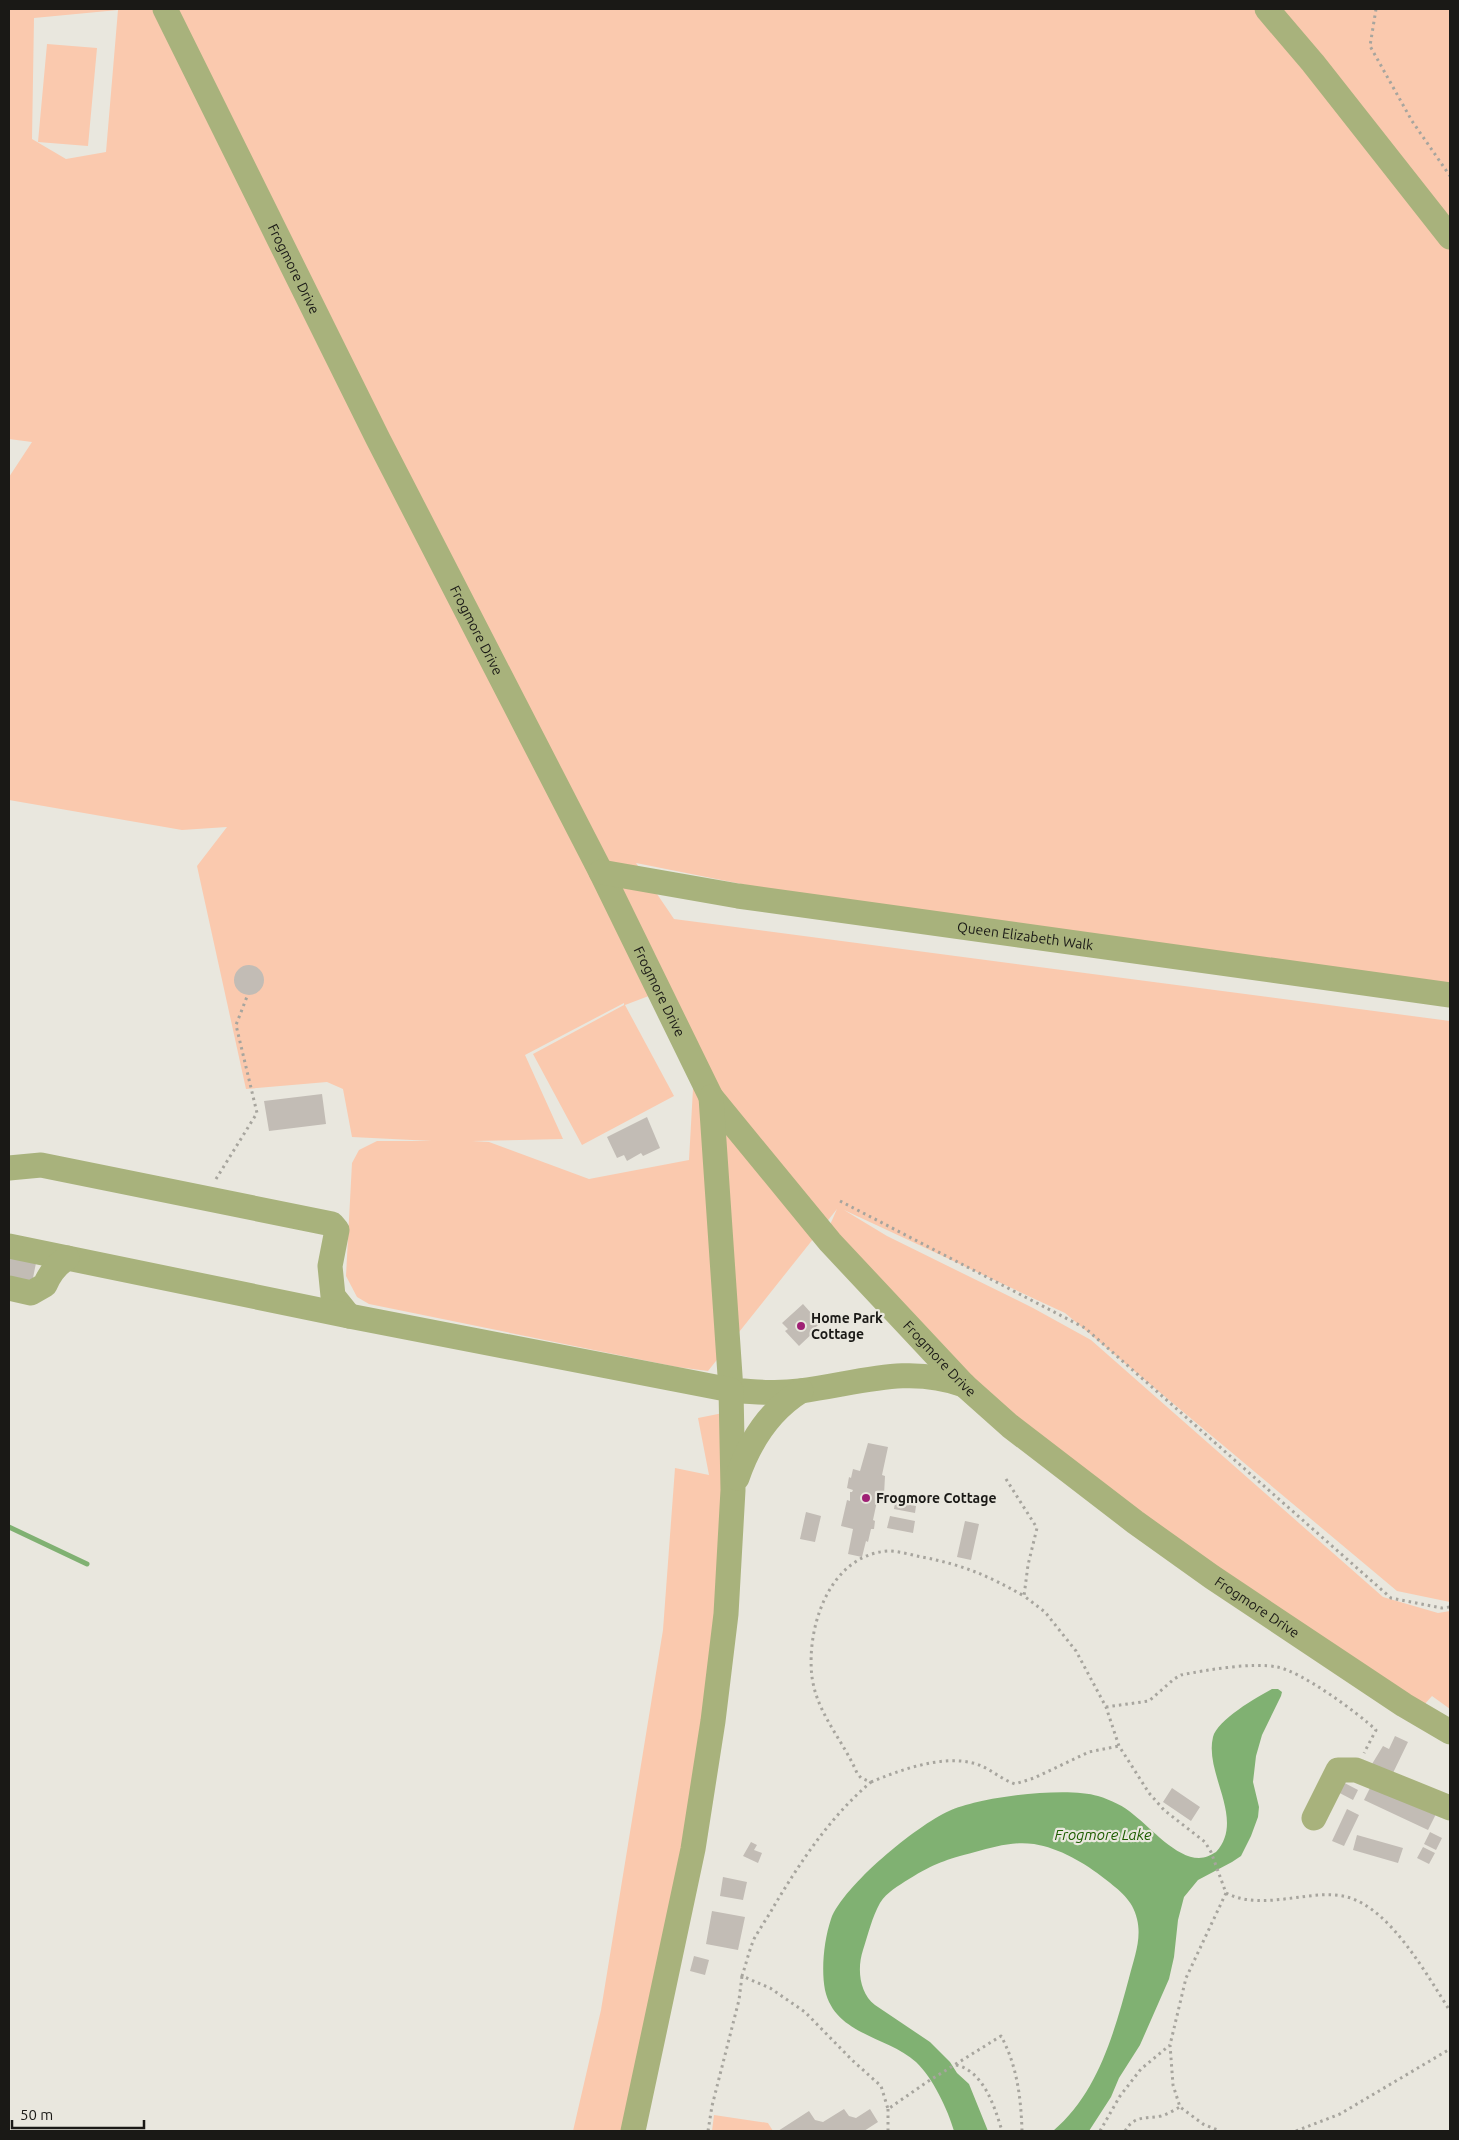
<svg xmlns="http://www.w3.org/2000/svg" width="1459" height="2140" font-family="Ubuntu,sans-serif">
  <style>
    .green { fill: #fac9ae; fill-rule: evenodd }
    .water { fill: #80b172 }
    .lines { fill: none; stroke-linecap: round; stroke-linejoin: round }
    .stream { stroke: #80b172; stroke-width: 5 }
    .building { fill: #c2bcb5 }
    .path { stroke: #a7a59e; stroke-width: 3; stroke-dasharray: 2.5 4; stroke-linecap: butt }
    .minor { stroke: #a8b27c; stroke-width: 25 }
    .poi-dot { fill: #9f2075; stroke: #e9e7de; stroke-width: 2 }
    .labels { text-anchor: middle; stroke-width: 4.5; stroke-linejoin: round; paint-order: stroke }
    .street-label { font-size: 14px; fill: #1a1916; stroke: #e9e7de }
    .poi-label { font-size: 14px; font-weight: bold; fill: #1a1916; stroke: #e9e7de; text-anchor: start }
    .water-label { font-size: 15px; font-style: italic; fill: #1d5d00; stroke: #e9e7de }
  </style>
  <rect width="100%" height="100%" fill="#e9e7de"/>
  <path class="green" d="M9 9H1450V987L767 889 636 863 674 919 1450 1021V1602L1397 1591 1065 1313 844 1210 887 1236 1033 1308 1091 1340 1383 1597 1438 1613 1450 1611V1709L1432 1696 1423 1706 1118 1501 957 1368 829 1227 837 1209 708 1371 677 1367 369 1304 357 1297 346 1276 352 1163 359 1150 377 1141H432L352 1137 343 1089 327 1082 246 1089 197 866 227 827 182 830 9 800V477L32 442 9 439ZM118 10 106 152 66 159 32 139 34 18ZM654 994 694 1071 689 1160 589 1179 489 1142 472 1141 563 1139 525 1055 624 1003V1005L533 1054 582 1145 674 1096 625 1005Z
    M47 44 97 48 88 146 38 142Z
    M723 1413 727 1572 685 1859 626 2131H573L601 2010 663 1630 675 1468 709 1475 698 1418Z
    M714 2115 768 2123 773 2131H712Z"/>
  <path class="water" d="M1272 1689H1278L1282 1692 1281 1696 1262 1735 1256 1756 1253 1782 1259 1807 1258 1817 1251 1836 1241 1856 1232 1862 1198 1880 1184 1897 1178 1920 1174 1957 1169 1979 1140 2045 1119 2078 1111 2097 1089 2131H1053C1098 2093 1114 2033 1129 1978 1134 1958 1142 1939 1137 1919 1133 1900 1119 1890 1105 1879 1085 1863 1059 1848 1034 1844 1012 1841 995 1847 975 1852 945 1860 935 1863 909 1879 898 1886 887 1892 880 1903 872 1917 868 1935 863 1950 857 1968 859 1993 875 2005L930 2042 950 2062 957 2073 969 2084 988 2131H954C948 2110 933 2078 916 2062 887 2036 835 2035 825 1990 821 1969 824 1940 831 1919 844 1885 916 1826 949 1811 979 1797 1066 1786 1098 1796 1111 1800 1124 1806 1134 1815 1151 1828 1176 1858 1199 1858 1205 1858 1211 1855 1216 1852 1246 1819 1204 1774 1213 1737 1217 1720 1257 1697 1272 1689Z"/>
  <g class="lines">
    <path class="stream" d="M9 1527 87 1564"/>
  </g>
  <path class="building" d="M234 980a15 15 0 1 1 30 0a15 15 0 1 1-30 0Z
    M322 1094 326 1124 269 1131 264 1101Z
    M647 1117 660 1148 643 1156 641 1153 627 1161 624 1155 617 1158 607 1137Z
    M9 1258 36 1263 32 1283 9 1279Z
    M803 1304 820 1323 815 1328 816 1330 799 1346 785 1331 788 1329 782 1323Z
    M868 1443 888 1447 882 1475 885 1476 884 1495 881 1494 880 1501H877L873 1520 875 1521 874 1529H871L868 1542 866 1541 862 1557 848 1554 853 1529 841 1526 847 1500 850 1501V1492H852L853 1490 847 1488 849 1477 851 1478 853 1469 860 1471Z
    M895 1502 916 1506 915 1513 894 1509Z
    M806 1512 821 1516 815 1542 800 1539Z
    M890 1516 915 1521 913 1533 887 1528Z
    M965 1521 979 1524 971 1560 957 1557Z
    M1395 1736 1408 1742 1392 1775 1372 1764 1383 1746 1389 1749Z
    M1337 1779 1358 1790 1353 1800 1332 1789Z
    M1374 1780 1438 1810 1428 1830 1364 1800Z
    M1172 1788 1200 1807 1191 1821 1163 1802Z
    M1347 1809 1359 1815 1344 1846 1332 1841Z
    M1430 1832 1442 1838 1436 1850 1424 1844Z
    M1357 1835 1403 1848 1398 1863 1353 1850Z
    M751 1842 757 1845 754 1850 762 1853 758 1863 743 1856Z
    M1423 1847 1435 1853 1429 1864 1417 1858Z
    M723 1877 747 1882 743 1900 720 1896Z
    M712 1911 745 1917 738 1950 706 1944Z
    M694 1956 709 1960 705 1975 690 1971Z
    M844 2109 849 2116 856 2118 870 2109 878 2122 864 2131H778L809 2111 815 2120 823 2122Z"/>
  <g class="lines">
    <path class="path" d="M1376 9 1370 46 1412 121 1450 176
      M216 1179 257 1113 236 1025 248 994
      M840 1201 1085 1328 1391 1598 1442 1608 1450 1607
      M1006 1479 1037 1528 1028 1565 1024 1596 1045 1612 1076 1651 1106 1707 1119 1746 1149 1793 1164 1810 1205 1842 1211 1852 1226 1893 1186 1978 1170 2045 1173 2085 1180 2107 1203 2124 1220 2131
      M1106 1707 1149 1701 1174 1679 1181 1675C1206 1670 1253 1662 1277 1667 1301 1671 1358 1713 1376 1730L1364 1753
      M871 1782C900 1770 941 1755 973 1763 989 1767 1000 1779 1015 1784L1034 1778 1089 1752 1119 1746
      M1226 1893C1250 1905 1275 1900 1301 1897 1315 1895 1332 1893 1347 1897 1390 1908 1427 1975 1450 2011
      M956 2065C984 2071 995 2108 1002 2131
      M888 2109V2131
      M708 2131 712 2106 739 2000 742 1976
      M1022 2131C1021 2098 1017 2065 1001 2036L927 2082 888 2109 881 2086 852 2060 805 2012 770 1988 742 1976C746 1964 749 1951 754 1939 760 1928 768 1917 774 1906 801 1861 830 1817 871 1782L861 1778 857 1773C843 1740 817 1714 812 1677 806 1628 829 1555 888 1551 899 1551 911 1555 922 1557 963 1565 987 1575 1024 1596
      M1100 2131 1120 2096 1141 2069 1170 2045
      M1125 2131C1134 2115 1146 2119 1161 2116 1168 2114 1174 2110 1180 2107
      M1296 2131 1340 2114 1450 2049"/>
    <g class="minor">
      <path id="s1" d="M165 9 378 439 601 872 711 1097 830 1242 964 1385 1010 1426 1135 1522 1212 1577 1404 1705 1450 1732"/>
      <path d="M1267 9 1313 63 1450 237"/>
      <path id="s2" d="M601 872 738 896 1450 995"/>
      <path d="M711 1097 731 1390C754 1392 777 1394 800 1391 857 1384 907 1364 964 1385"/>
      <path d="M9 1168 41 1165 332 1224 337 1230 330 1266 333 1296 349 1316"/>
      <path d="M9 1246 349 1316 731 1390 733 1490 726 1614 713 1721 693 1849 633 2131"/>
      <path d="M9 1288 31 1293 45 1285C50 1273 56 1265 67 1258"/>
      <path d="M737 1478C749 1443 769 1411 801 1391"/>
      <path d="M1314 1818 1338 1770H1356L1450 1808"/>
    </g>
  </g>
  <g class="poi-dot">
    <circle cx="801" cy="1326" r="5"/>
    <circle cx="866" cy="1498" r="5"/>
  </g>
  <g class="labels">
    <g class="street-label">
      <text dy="5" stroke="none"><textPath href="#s1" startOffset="290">Frogmore Drive</textPath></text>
      <text dy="5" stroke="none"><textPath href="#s1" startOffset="695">Frogmore Drive</textPath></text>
      <text dy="5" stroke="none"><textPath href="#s2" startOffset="429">Queen Elizabeth Walk</textPath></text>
      <text dy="5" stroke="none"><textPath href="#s1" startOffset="1100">Frogmore Drive</textPath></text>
      <text dy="5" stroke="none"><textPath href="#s1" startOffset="1565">Frogmore Drive</textPath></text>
      <text dy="5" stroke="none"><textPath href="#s1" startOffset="1969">Frogmore Drive</textPath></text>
    </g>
    <g class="poi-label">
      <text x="811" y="1323">Home Park<tspan x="811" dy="16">Cottage</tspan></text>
      <text x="876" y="1503">Frogmore Cottage</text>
    </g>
    <g class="water-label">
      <text x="1103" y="1840">Frogmore Lake</text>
    </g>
  </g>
  <rect width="1459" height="2140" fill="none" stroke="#1a1916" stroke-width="20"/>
  <path d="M12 2120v8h132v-8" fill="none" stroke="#1a1916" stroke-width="2.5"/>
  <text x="20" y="2120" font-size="15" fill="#1a1916" stroke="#e9e7de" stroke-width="4" paint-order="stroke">50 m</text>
</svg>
